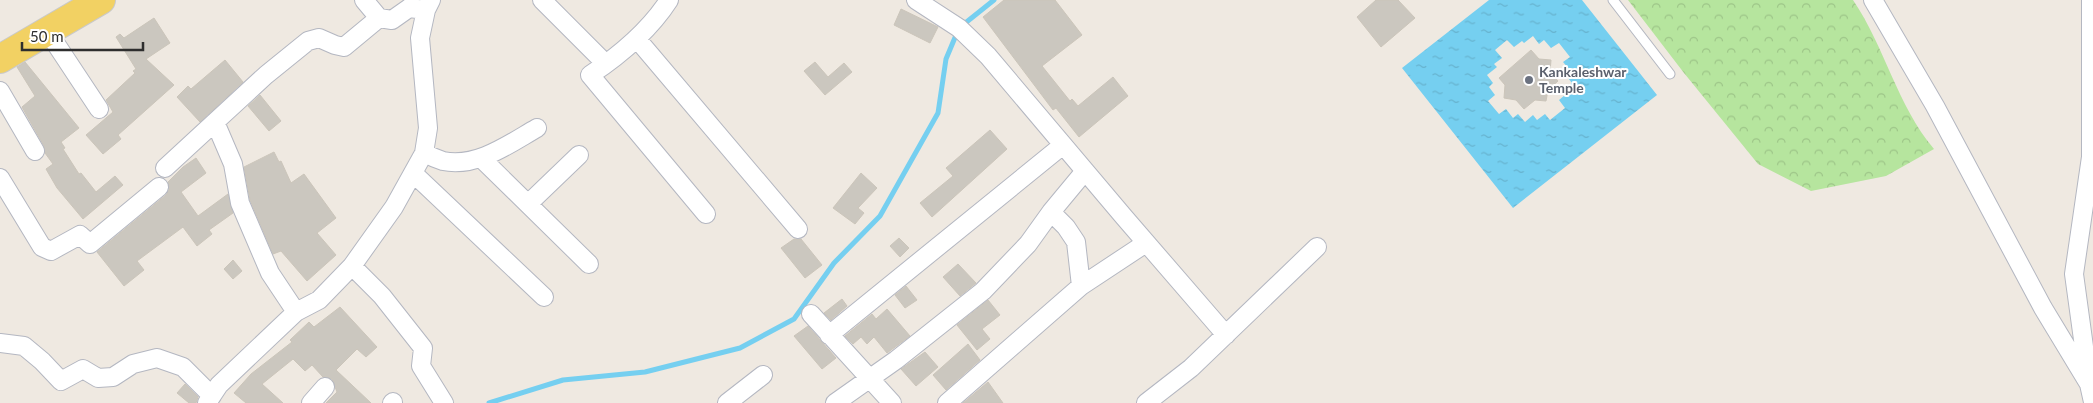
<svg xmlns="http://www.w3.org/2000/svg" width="2093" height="403" font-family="Lato,sans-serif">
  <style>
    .forest { fill: url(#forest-crowns) }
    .water { fill: url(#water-ripples); fill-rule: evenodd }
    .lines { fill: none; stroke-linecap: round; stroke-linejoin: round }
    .stream { stroke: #75cff0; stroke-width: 5 }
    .building { fill: #cbc7bf; stroke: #cbc5ba }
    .lane-casing { stroke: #b4b7c1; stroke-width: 11 }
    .street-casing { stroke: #b4b7c1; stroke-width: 20 }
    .primary-casing { stroke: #c9c9c9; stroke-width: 30 }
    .lane { stroke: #fff; stroke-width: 9 }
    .street { stroke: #fff; stroke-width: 18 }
    .primary { stroke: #f2d163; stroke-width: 28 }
    .worship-dot { fill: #6b7280; stroke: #fff; stroke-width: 2 }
    .labels { text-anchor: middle; stroke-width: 4; stroke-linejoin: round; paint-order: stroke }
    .worship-label { font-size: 14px; font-weight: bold; fill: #5b616d; stroke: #fff; text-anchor: start }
  </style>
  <defs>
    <pattern id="forest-crowns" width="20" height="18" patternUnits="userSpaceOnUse" patternTransform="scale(1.25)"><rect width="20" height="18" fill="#b6e59e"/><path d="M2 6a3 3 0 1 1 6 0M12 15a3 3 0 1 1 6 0" fill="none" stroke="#9dc588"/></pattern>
    <pattern id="water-ripples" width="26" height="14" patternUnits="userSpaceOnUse" patternTransform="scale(1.25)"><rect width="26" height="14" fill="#75cff0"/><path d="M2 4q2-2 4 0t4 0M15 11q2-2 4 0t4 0" fill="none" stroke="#66b2ce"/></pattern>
  </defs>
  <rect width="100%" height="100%" fill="#efe9e1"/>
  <path class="forest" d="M1628 0H1853C1885 47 1897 105 1934 149L1886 176 1811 191 1758 164 1684 73Z"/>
  <path class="water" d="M1489 0H1582L1657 95 1513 208 1402 68ZM1533 36 1539 44 1544 40 1551 48 1559 43 1570 57 1563 62 1569 69 1564 73 1572 83 1562 91 1565 95 1559 100 1565 108 1550 120 1545 114 1537 120 1533 115 1525 122 1518 114 1513 118 1506 109 1499 114 1488 101 1495 95 1489 87 1493 83 1487 75 1497 67 1494 64 1502 58 1495 50 1507 40 1514 47 1522 41 1524 43Z"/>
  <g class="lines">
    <path class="stream" d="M489 403 563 380 645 372 740 348 794 319 834 263 880 216 938 113 946 59 959 28 994 0"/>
  </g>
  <path class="building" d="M1004 0H1055L1082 35 1042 66 1070 101 1072 99 1078 106 1113 77 1128 96 1079 137 1056 108 1053 110 983 17Z
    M1376 0H1398L1415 18 1381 47 1357 17Z
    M901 9 938 27 930 43 894 25Z
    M154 18 170 43 146 59 174 85 118 135 121 139 103 154 86 135 113 112 106 100 135 73 133 71 136 69 116 37 120 34 124 38Z
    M1531 50 1539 59 1551 60 1550 72 1558 81 1548 90 1546 101 1535 100 1524 109 1516 100 1504 98 1505 85 1499 78Z
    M225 60 243 82 200 122 177 97 188 86 191 89Z
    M25 62 79 128 61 142 65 148 63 149 79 174 81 173 96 192 115 176 123 185 83 219 57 188 46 169 53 164 45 153 44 146 22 107 35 96 17 67Z
    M815 62 828 77 844 63 852 72 825 95 804 71Z
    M260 95 281 121 269 131 248 106Z
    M990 130 1007 149 932 217 920 203 953 176 946 168Z
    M274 152 279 162 281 161 291 183 304 174 336 218 317 233 336 255 307 281 281 251 273 254 250 200 244 167Z
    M196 158 206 173 181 192 198 216 228 194 233 213 209 230 212 234 197 246 183 227 137 261 144 270 124 286 97 252 166 195 169 190 168 182 183 167Z
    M861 173 877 188 858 208 864 213 855 224 833 208Z
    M899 238 909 248 900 257 890 246Z
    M794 239H801L822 265 805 278 781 248Z
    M233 260 242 271 233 279 224 269Z
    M958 264 976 283 960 296 943 277Z
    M906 286 917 300 905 308 895 295Z
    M842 299 847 306 831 320 824 313Z
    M988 300 1000 315 982 329 990 339 977 350 957 325Z
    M340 307 377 347 366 357 357 349 336 370 371 403H326L337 392 332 379 323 377 312 365 305 371 293 359 262 384 283 403H246L234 393 251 374 292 342 290 340 309 322 314 327Z
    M887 309 910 336 887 353 874 337 867 344 861 337 853 344 845 336 872 314 876 319Z
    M808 326 836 358 822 369 794 336Z
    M968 344 980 360 946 390 933 375Z
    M925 352 938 367 916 386 901 369Z
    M988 382 1003 403H963Z
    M185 384 198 397 196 403H189L177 393Z"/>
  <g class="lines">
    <g class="lane-casing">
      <path id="lane" d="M1613 0 1670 74"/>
    </g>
    <g class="street-casing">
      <path id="street" d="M364 0 379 18
        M542 0 606 64
        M669 0C649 31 620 55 590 75L706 214
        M916 0 959 28 988 56 1124 217 1226 335
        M1873 0 1935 106 2043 308 2089 384 2093 402
        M48 32 99 109
        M637 39 798 229
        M0 91 35 151
        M215 122 233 164 240 203 270 273 296 312
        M424 153C430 156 437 159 443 161 477 168 509 144 537 128
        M481 158 589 264
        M165 168 266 75 308 41 319 38 335 45 344 47 379 18 392 20 409 8 426 10
        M413 173 544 297
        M0 178 42 247 51 251 80 235 90 244 159 187
        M528 204 579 155
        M352 266 382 296 423 348 421 366 444 403
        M1081 286 1146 243
        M811 314 892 403
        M829 335 1063 145
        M0 343 24 346 42 361 61 381 83 369 98 378 113 377 133 364 157 358 183 367 212 396
        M2088 376 2074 274 2091 157V0
        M207 403 219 385 296 312 319 300 352 266 394 207 424 153 428 128 420 38 426 10 431 0
        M311 403 325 387
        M392 403 393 402
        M727 403 763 375
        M835 403 896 360 983 291 1028 244 1051 212 1085 171
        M947 403 1081 286 1076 242 1066 227 1051 212
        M1146 403 1191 368 1317 247"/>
    </g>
    <g class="primary-casing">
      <path id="primary" d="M0 59 101 0"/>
    </g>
    <use href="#lane" class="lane"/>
    <use href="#street" class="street"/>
    <use href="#primary" class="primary"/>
  </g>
  <circle class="worship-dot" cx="1529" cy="80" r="5"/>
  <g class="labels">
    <g class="worship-label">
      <text x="1539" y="77">Kankaleshwar<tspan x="1539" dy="16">Temple</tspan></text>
    </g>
  </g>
  <path d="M22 42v8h121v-8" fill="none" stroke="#2e2e2e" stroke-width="2.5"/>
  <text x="30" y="42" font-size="15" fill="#2e2e2e" stroke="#ffffff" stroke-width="4" paint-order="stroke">50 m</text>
</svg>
